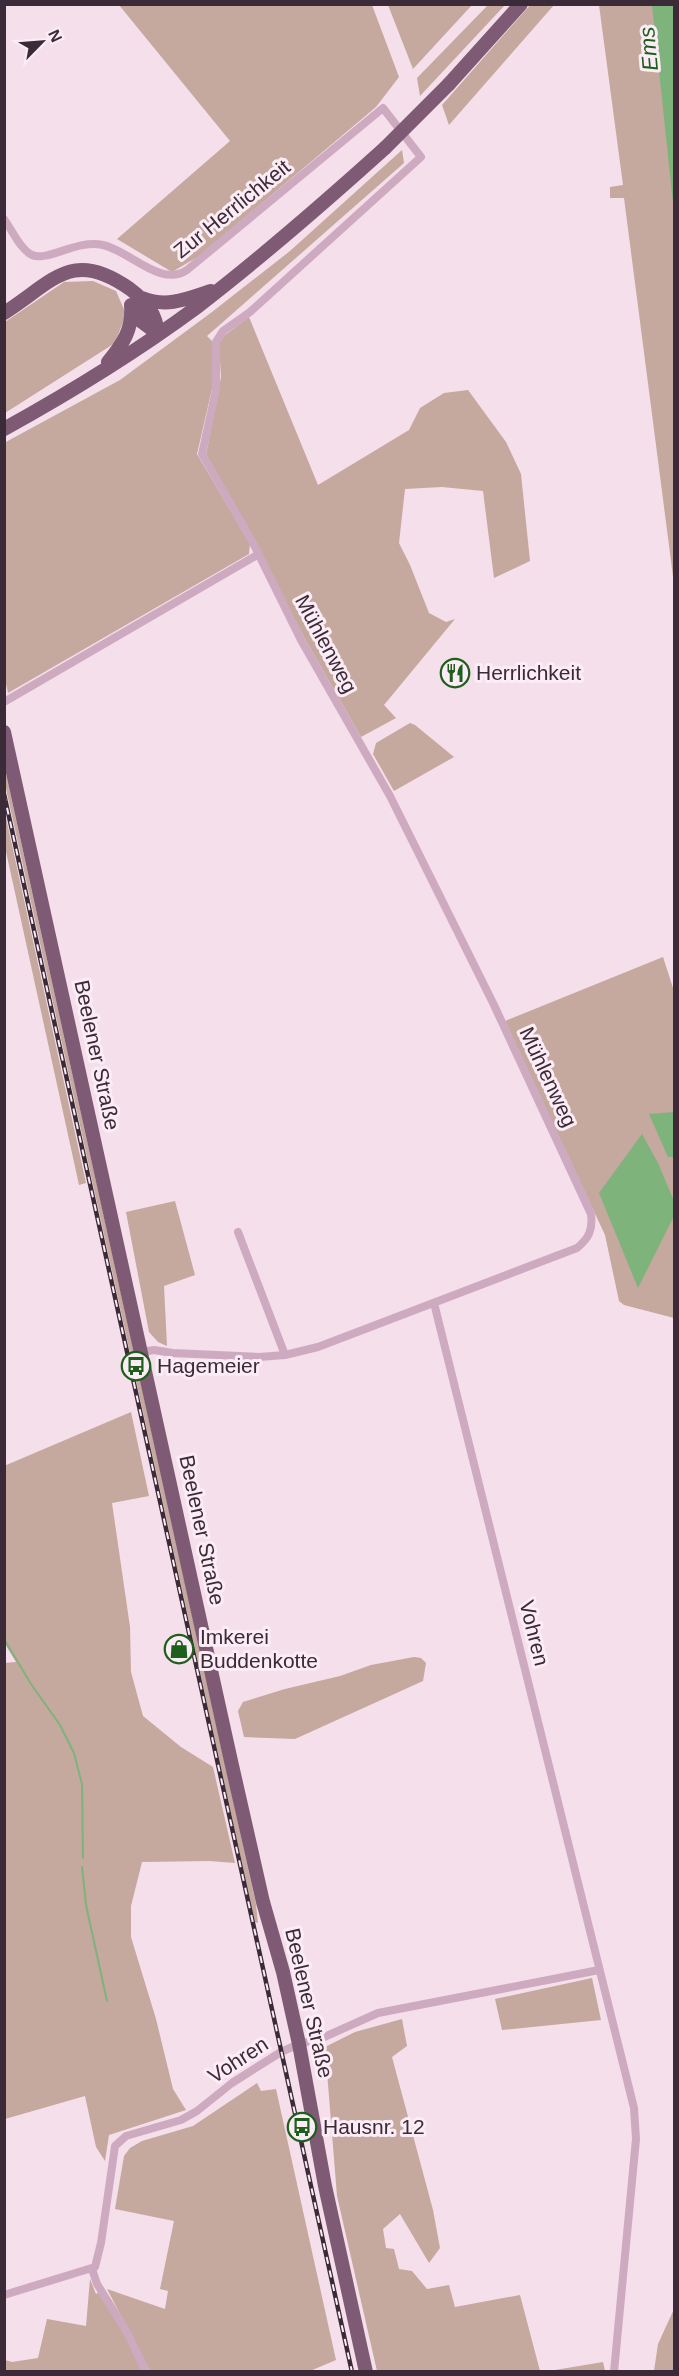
<svg xmlns="http://www.w3.org/2000/svg" width="679" height="2376" font-family="Arial,sans-serif">
  <style>
    .green { fill: #c5a89e }
    .water { fill: #7fb37c }
    .lines { fill: none; stroke-linecap: round; stroke-linejoin: round }
    .stream { stroke: #7fb37c; stroke-width: 2 }
    .minor { stroke: #ceaac1; stroke-width: 8 }
    .primary { stroke: #7e5a75; stroke-width: 14 }
    .rail-casing { stroke: #3b2a37; stroke-width: 4.5 }
    .rail { stroke: #fbecf5; stroke-width: 2; stroke-dasharray: 7; stroke-linecap: butt }
    .primary-bridge { stroke: #7e5a75; stroke-width: 14 }
    .labels { text-anchor: middle; stroke-width: 6; stroke-linejoin: round; paint-order: stroke }
    .street-label { font-size: 21px; fill: #3b2a37; stroke: #fbecf5 }
    .poi-label { font-size: 21px; fill: #3b2a37; stroke: #fbecf5; text-anchor: start }
    .water-label { font-size: 22px; font-style: italic; fill: #1e5f1c; stroke: #fbecf5 }
  </style>
  <rect width="100%" height="100%" fill="#f4dfeb"/>
  <path class="green" d="M531 4 554 5 449 125 442 105Z
    M119 5H372L399 77 376 107 199 256 172 272 117 239 230 141Z
    M388 5H472L413 69Z
    M488 5H505L420 96 417 78Z
    M599 5H674V584L624 198H610V187L623 185Z
    M402 150 404 163 207 336 212 341 215 376 197 454 250 544 249 554 8 693 4 675V443L120 380 212 312 290 251Z
    M93 281 116 291 126 314 115 343 5 413V322L64 282Z
    M249 317 318 485 409 430 420 408 444 393 468 390 506 442 521 474 530 561 494 578 483 491 442 487 405 489 399 543 410 565 429 613 446 622 455 619 384 705 396 718 361 737 305 639 206 455 221 377 219 344 225 335Z
    M410 723 415 725 454 757 394 791 373 754 376 743Z
    M4 765 256 1904 258 1923 255 1922 5 784Z
    M5 813 86 1183 79 1185 5 847Z
    M663 957 674 991V1318L624 1305 619 1301 605 1235 505 1021Z
    M175 1201 195 1275 164 1286 167 1346 158 1342 149 1332 126 1212Z
    M131 1412 149 1496 112 1503 130 1627 131 1672 143 1716 181 1747 213 1767 235 1863 209 1861 142 1862 131 1906V1937L156 2019 173 2089 186 2110 109 2135 105 2161 96 2147 85 2096 5 2119 4 1663 16 1662 5 1644 4 1466Z
    M414 1657 421 1658 426 1663 423 1681 295 1739 244 1737 238 1711 243 1702 285 1689 340 1676 371 1665Z
    M592 1978 601 2020 502 2030 495 1999Z
    M402 2019 407 2046 392 2057 433 2210 440 2248 429 2263 400 2214 383 2229 386 2248 394 2249 399 2269 412 2271 427 2289 449 2285 455 2307 520 2295 540 2371H377L337 2196 325 2047 355 2032Z
    M257 2083 261 2091 276 2089 336 2360 310 2371H150L107 2289 165 2309 168 2291 160 2289 174 2221 115 2209 124 2156 130 2148 142 2141 193 2126Z
    M90 2279 96 2294 99 2292 124 2332 142 2372H5V2360L12 2362 38 2358 47 2319 86 2326Z
    M674 2309V2371H654L658 2344Z
    M603 2362 605 2371H549Z"/>
  <path class="water" d="M652 5H674V212Z
    M674 1112V1157H668L649 1114Z
    M642 1134 658 1163 674 1201V1216L638 1288 599 1193Z"/>
  <g class="lines">
    <path class="stream" d="M4 1639 31 1684 60 1725 74 1753 82 1784 83 1858
      M82 1867 86 1905 107 2001"/>
    <path class="minor" d="M4 219C12 230 20 249 32 255 48 262 77 239 103 245 130 251 161 288 187 270L383 108 421 157 250 312 223 331 216 342V390L202 454 252 541 301 640 390 796 494 1005 591 1214C593 1230 589 1238 577 1248L318 1347 285 1355 259 1357 173 1353 154 1350 141 1352
      M4 702 259 554
      M238 1232 285 1355
      M434 1303 634 2108 636 2139 614 2372
      M92 2269 97 2284 127 2332 146 2372
      M4 2295 95 2267 101 2243 115 2146 126 2136 181 2120 197 2111 232 2083 281 2052 299 2044 322 2038 378 2013 599 1970"/>
    <path class="primary" d="M449 84 521 4
      M142 298C167 308 187 299 211 291
      M131 306 142 322 158 334
      M4 313C54 281 72 248 130 289 146 301 156 313 158 334
      M108 362C123 344 133 329 131 305
      M4 429C71 392 136 352 197 307 262 257 324 203 385 148
      M4 732 231 1761 263 1902 283 1972 299 2044 325 2186 366 2372"/>
    <g class="rail-casing">
      <path id="rail" d="M4 794 352 2372"/>
    </g>
    <use href="#rail" class="rail"/>
    <path class="primary-bridge" d="M385 148 449 84"/>
  </g>
  <defs>
    <g id="restaurant-ring" transform="scale(1.5)"><circle r="9.5" fill="#fbecf5" stroke="#1e5f1c" stroke-width="1.5"/><path d="M-5-6h1v4h1v-4h1v4h1v-4h1v5L-1.5 .5V6h-2V.5L-5-1ZM5-6V6H3V1.5H1.5Q1.5-4 5-6Z" fill="#1e5f1c"/></g>
    <g id="bus-ring" transform="scale(1.5)"><circle r="9.5" fill="#fbecf5" stroke="#1e5f1c" stroke-width="1.5"/><path d="M-5-6H5V4H4V6H2V4H-2V6H-4V4H-5ZM-3.5-4V0h7V-4ZM-3.5 1.2v1.5H-2V1.2ZM2 1.2v1.5H3.5V1.2Z" fill="#1e5f1c"/></g>
    <g id="shop-ring" transform="scale(1.5)"><circle r="9.5" fill="#fbecf5" stroke="#1e5f1c" stroke-width="1.5"/><path d="M-5-2.5h2.3a2.7 3.5 0 0 1 5.4 0H5L5.5 6h-11ZM-1.5-2.5h3a1.5 2.3 0 0 0-3 0Z" fill="#1e5f1c"/></g>
  </defs>
  <g fill-rule="evenodd">
    <use href="#restaurant-ring" x="455" y="673"/>
    <use href="#bus-ring" x="136" y="1366"/>
    <use href="#shop-ring" x="179" y="1649"/>
    <use href="#bus-ring" x="302" y="2127"/>
  </g>
  <g class="labels">
    <g class="street-label">
      <text transform="translate(232 209) rotate(-39)" y="7">Zur Herrlichkeit</text>
      <text transform="translate(326 644) rotate(62)" y="7">Mühlenweg</text>
      <text transform="translate(97 1055) rotate(78)" y="7">Beelener Straße</text>
      <text transform="translate(548 1077) rotate(65)" y="7">Mühlenweg</text>
      <text transform="translate(202 1530) rotate(78)" y="7">Beelener Straße</text>
      <text transform="translate(534 1633) rotate(76)" y="7">Vohren</text>
      <text transform="translate(309 2003) rotate(77)" y="7">Beelener Straße</text>
      <text transform="translate(238 2060) rotate(-33)" y="7">Vohren</text>
    </g>
    <g class="poi-label">
      <text x="476" y="680">Herrlichkeit</text>
      <text x="157" y="1373">Hagemeier</text>
      <text x="200" y="1644">Imkerei<tspan x="200" dy="24">Buddenkotte</tspan></text>
      <text x="323" y="2134">Hausnr. 12</text>
    </g>
    <g class="water-label">
      <text transform="translate(648 49) rotate(-95)" y="8">Ems</text>
    </g>
  </g>
  <rect width="679" height="2376" fill="none" stroke="#3b2a37" stroke-width="12"/>
  <g transform="translate(42 42) rotate(65)" stroke="#fbecf5" stroke-width="4.5" paint-order="stroke">
  <path d="M0-4.5L10 22L0 15L-10 22Z" fill="#3b2a37"/>
  <text y="-9" font-size="16" font-weight="bold" text-anchor="middle" fill="#3b2a37">N</text>
  </g>
</svg>
